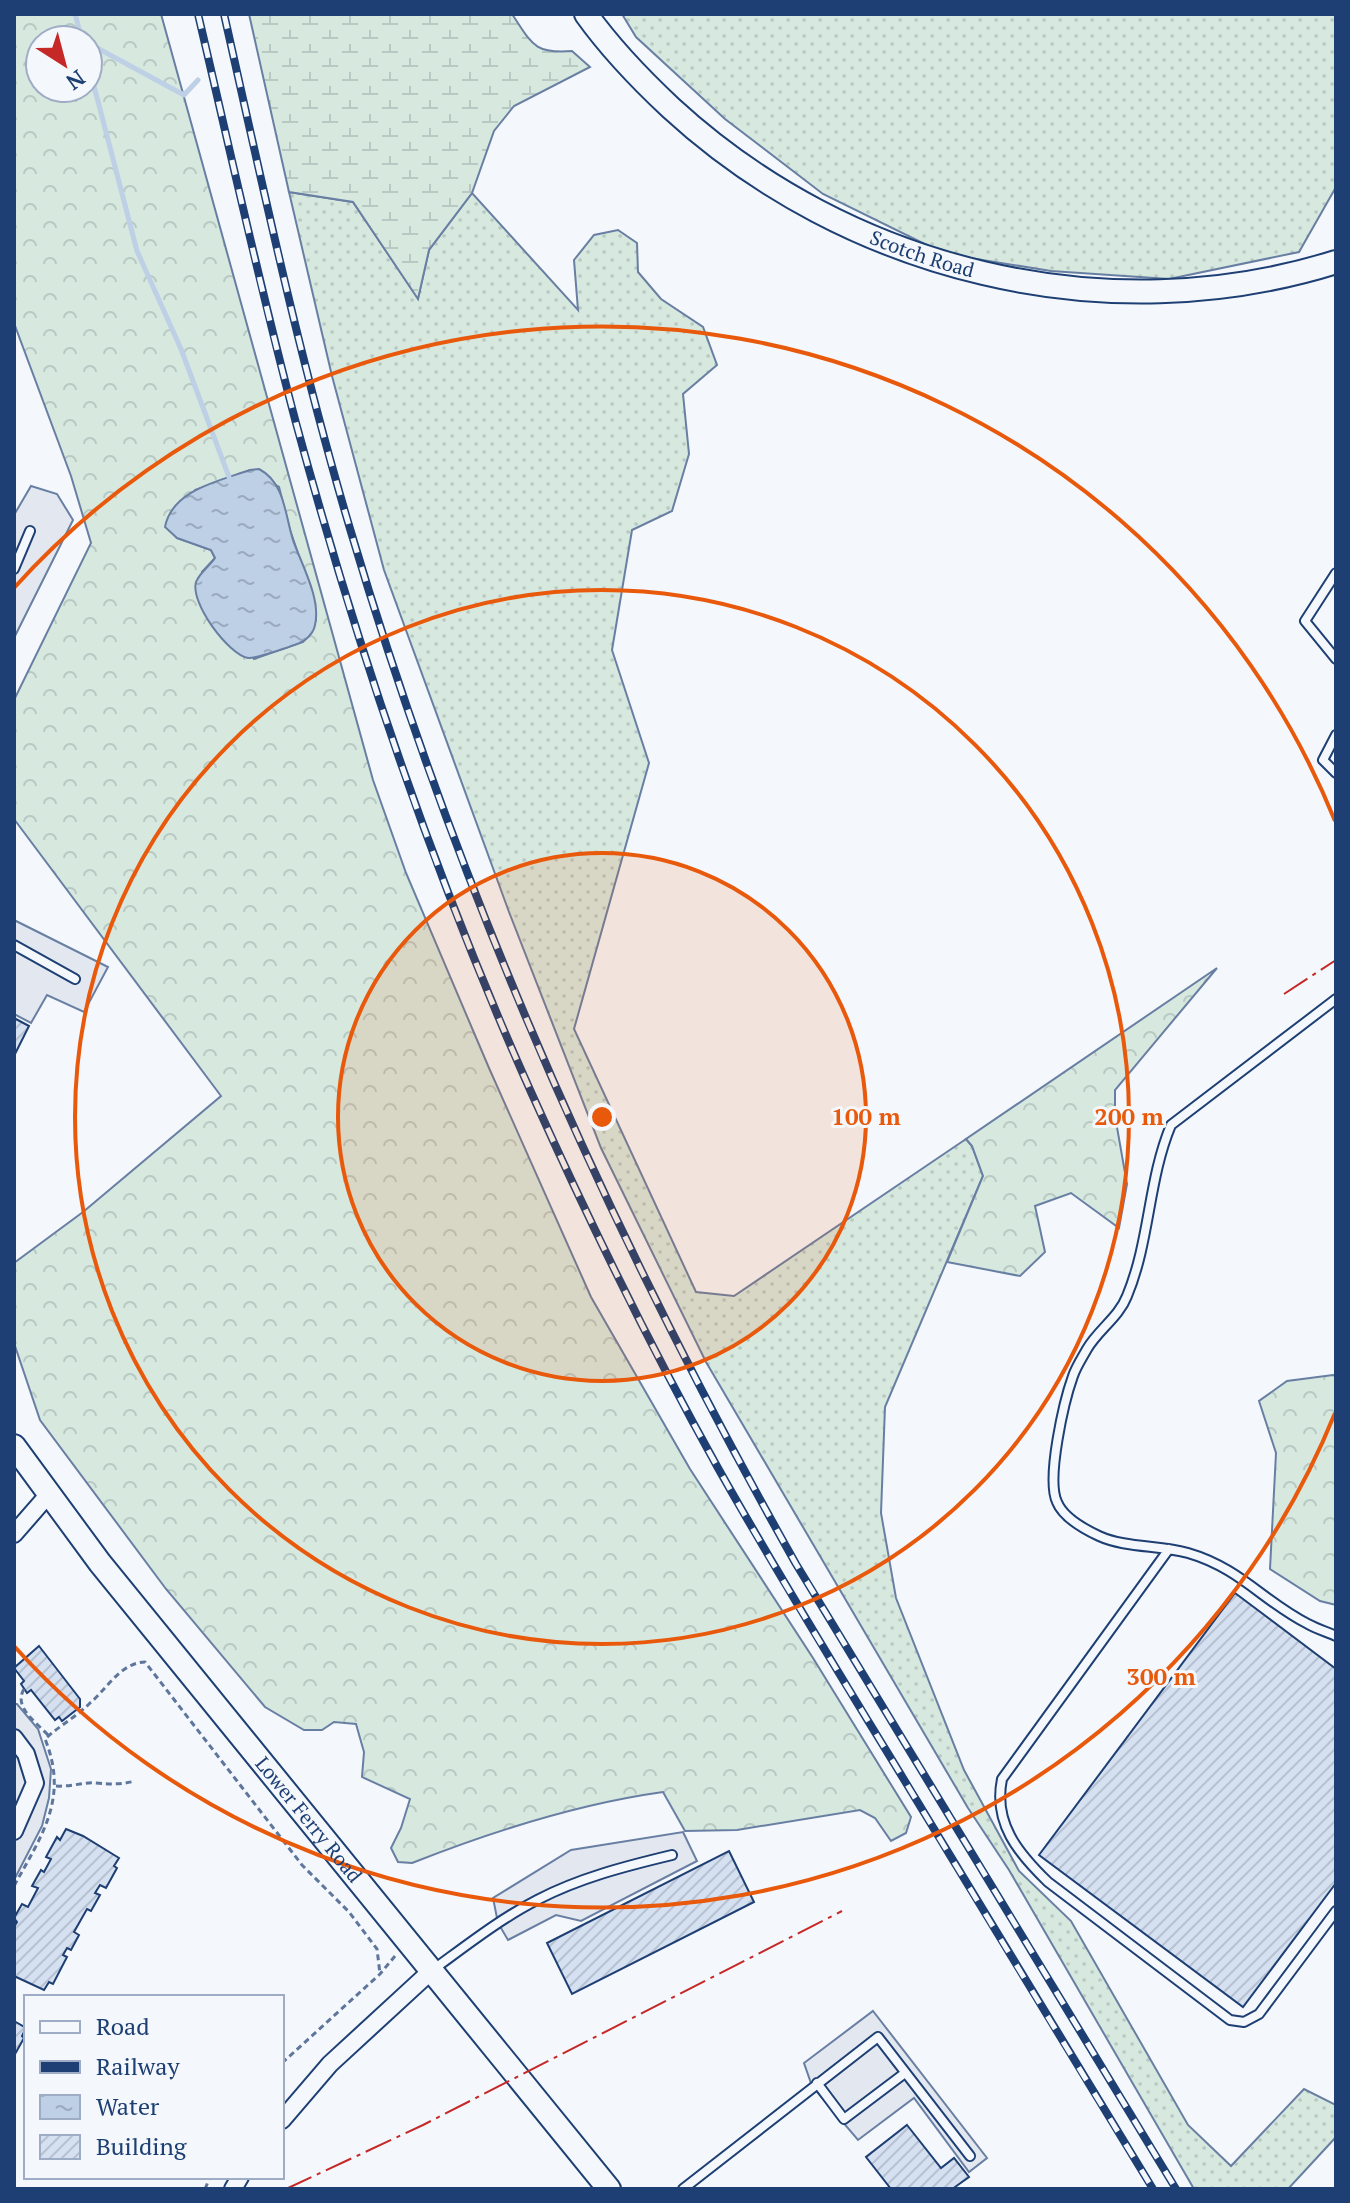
<svg xmlns="http://www.w3.org/2000/svg" width="1350" height="2203" font-family="'PT Serif',serif">
  <style>
    .grass { fill: url(#grass-dots); stroke: #687fa3; stroke-width: 2 }
    .forest { fill: url(#forest-crowns); stroke: #687fa3; stroke-width: 2; fill-rule: evenodd }
    .wetland { fill: url(#wetland-marsh); stroke: #687fa3; stroke-width: 2 }
    .parking { fill: #e3e8f0; stroke: #687fa3; stroke-width: 2 }
    .water { fill: url(#water-ripples); stroke: #687fa3; stroke-width: 2 }
    .lines { fill: none; stroke-linecap: round; stroke-linejoin: round }
    .stream { stroke: #bed0e5; stroke-width: 5 }
    .building { fill: url(#building-hatch); stroke: #1d3f73; stroke-width: 2 }
    .lane-casing { stroke: #1d3f73; stroke-width: 12 }
    .street-casing { stroke: #1d3f73; stroke-width: 20 }
    .secondary-casing { stroke: #1d3f73; stroke-width: 26 }
    .path { stroke: #5e769c; stroke-width: 3; stroke-dasharray: 6 4; stroke-linecap: butt }
    .lane { stroke: #f4f7fb; stroke-width: 8 }
    .street { stroke: #f4f7fb; stroke-width: 16 }
    .secondary { stroke: #f4f7fb; stroke-width: 22 }
    .rail-casing { stroke: #1d3f73; stroke-width: 8 }
    .rail { stroke: #f4f7fb; stroke-width: 5; stroke-dasharray: 15; stroke-linecap: butt }
    .power { stroke: #c62828; stroke-width: 2; stroke-dasharray: 28 6 4 6; stroke-linecap: butt }
    .ring { fill: none; stroke: #e8590c; stroke-width: 4 }
    .labels { text-anchor: middle; stroke-width: 6; stroke-linejoin: round; paint-order: stroke }
    .street-label { font-size: 20px; fill: #1d3f73; stroke: #f4f7fb }
    .centre { fill: #e8590c; stroke: #f4f7fb; stroke-width: 4 }
    .ring-label { font-size: 24px; text-anchor: middle; font-weight: bold; fill: #e8590c; stroke: #f4f7fb; stroke-width: 6; stroke-linejoin: round; paint-order: stroke }
  </style>
  <defs>
    <pattern id="grass-dots" width="8" height="8" patternUnits="userSpaceOnUse" patternTransform="scale(2)"><rect width="8" height="8" fill="#d7e8df"/><path d="M2 2h.1M6 6h.1" fill="none" stroke="#b8c8c3" stroke-width="1.8" stroke-linecap="round"/></pattern>
    <pattern id="forest-crowns" width="20" height="18" patternUnits="userSpaceOnUse" patternTransform="scale(2)"><rect width="20" height="18" fill="#d7e8df"/><path d="M2 6a3 3 0 1 1 6 0M12 15a3 3 0 1 1 6 0" fill="none" stroke="#b8c8c3"/></pattern>
    <pattern id="wetland-marsh" width="20" height="14" patternUnits="userSpaceOnUse" patternTransform="scale(2)"><rect width="20" height="14" fill="#d7e8df"/><path d="M1 5h8M5 5V1M11 12h8M15 12V8" fill="none" stroke="#b8c8c3"/></pattern>
    <pattern id="water-ripples" width="26" height="14" patternUnits="userSpaceOnUse" patternTransform="scale(2)"><rect width="26" height="14" fill="#bed0e5"/><path d="M2 4q2-2 4 0t4 0M15 11q2-2 4 0t4 0" fill="none" stroke="#9aaabe"/></pattern>
    <pattern id="building-hatch" width="6" height="6" patternUnits="userSpaceOnUse" patternTransform="scale(2)"><rect width="6" height="6" fill="#d5e0f0"/><path d="M-1 1l2-2M0 6l6-6M5 7l2-2" fill="none" stroke="#b6c1d1"/></pattern>
  </defs>
  <rect width="100%" height="100%" fill="#f4f7fb"/>
  <path class="grass" d="M622 14H1336V187L1299 252 1169 279 1051 271 945 254 823 194 725 119 636 37Z
    M289 192 353 202 418 298 429 250 472 193 578 310 574 260 594 235 618 230 637 243 638 272 661 299 703 327 717 365 683 394 689 454 672 511 632 530 612 650 649 763 574 1029 696 1292 734 1296 966 1139 972 1146 983 1176 885 1407 881 1513 896 1598 964 1770 1019 1871 1071 1921 1188 2125 1231 2166 1304 2089 1336 2105V2137L1288 2189H1194L1009 1870 968 1808 706 1362 601 1148 509 912 384 570 332 376Z"/>
  <path class="forest" d="M14 14H161L373 780 406 873 489 1068 591 1297 690 1469 813 1658 911 1817 906 1833 891 1841 875 1818 860 1810 737 1830 685 1831 663 1792C577 1804 493 1831 412 1863L398 1862 391 1848 401 1828 410 1799 362 1777 364 1752 356 1724 334 1722 322 1730H304L265 1707 166 1589 40 1420 14 1343V1263L83 1212 221 1096 14 819V700L91 543 71 476 14 323ZM40 40H88V88H40ZM250 470 279 487 290 530 312 594 316 620 303 642 254 659 202 572 215 558 211 550 177 538 195 490Z
    M1217 968 1115 1090V1116L1127 1184 1119 1228 1071 1193 1035 1206 1045 1252 1020 1276 947 1262 983 1176 972 1146 966 1139Z
    M1333 1375 1336 1376V1605L1320 1601 1270 1569 1276 1453 1259 1401 1287 1381Z"/>
  <path class="wetland" d="M249 14H512C532 44 534 54 572 51L590 67 514 106 494 131 472 193 429 250 418 299 353 202 289 192Z"/>
  <path class="parking" d="M31 486 57 494 73 520 14 638V515Z
    M14 920 108 967 84 1012 47 995 31 1023 14 1014Z
    M14 1704H17L38 1729 51 1769 49 1798 42 1826 14 1880Z
    M683 1832 697 1861 581 1921 556 1915 508 1940 498 1923 493 1898 571 1850Z
    M873 2011 987 2158 969 2172 914 2098 858 2140 812 2086 804 2063Z"/>
  <path class="water" d="M259 469C286 483 285 518 294 543 303 567 321 600 315 625 314 631 310 636 305 640 300 644 254 659 248 658 228 654 190 603 196 582 200 572 209 567 215 558L211 550 177 538 165 527C172 490 219 481 250 470Z"/>
  <g class="lines">
    <path class="stream" d="M75 14 82 40
      M88 43 184 95 198 80
      M88 63 137 251 181 349 229 477"/>
  </g>
  <path class="building" d="M14 1018 29 1026 14 1056Z
    M1235 1593 1336 1669V1883L1243 2007 1039 1855Z
    M39 1646 80 1699V1707L62 1721 59 1717 55 1720 31 1690 27 1693 21 1684 24 1681 14 1668Z
    M66 1829 83 1836 119 1858 114 1866 117 1868 106 1888 100 1885 95 1893 100 1895 91 1911 87 1909 74 1932 79 1935 71 1950 67 1948 63 1955 67 1957 53 1984 49 1982 44 1990 14 1976V1927L17 1922 14 1918 22 1904 28 1907 38 1888 32 1886 41 1870 44 1872 51 1859 46 1857 57 1837 60 1840Z
    M729 1851 754 1902 572 1994 547 1943Z
    M14 2021 26 2028 22 2036 24 2038 14 2056Z
    M907 2125 941 2168 954 2158 969 2177 955 2187 956 2189H891L866 2157Z"/>
  <g class="lines">
    <g class="lane-casing">
      <path id="lane" d="M14 569 30 531
        M1336 573 1305 621 1336 659
        M1336 735 1323 760 1336 773
        M14 945 75 979
        M1336 999 1171 1125C1148 1180 1150 1241 1127 1296 1119 1317 1098 1330 1087 1349 1082 1358 1076 1367 1073 1376 1064 1401 1046 1479 1057 1502 1063 1517 1084 1529 1099 1536 1125 1548 1160 1545 1188 1553 1240 1568 1264 1602 1308 1624 1317 1629 1327 1632 1336 1636
        M1169 1549 1002 1779C993 1823 1018 1853 1048 1882L1230 2020 1244 2022 1259 2014 1336 1911
        M434 1969C467 1945 500 1919 537 1900 579 1878 626 1866 672 1855
        M817 2083 844 2119 905 2073
        M683 2189 878 2037 970 2156"/>
    </g>
    <g class="street-casing">
      <path id="street" d="M14 1534 48 1495
        M14 1738 26 1754 35 1783 14 1831
        M282 2120 330 2064 430 1972
        M233 2189 240 2177"/>
    </g>
    <g class="secondary-casing">
      <g id="secondary">
        <path id="s1" d="M586 14C611 49 640 79 671 108 848 271 1106 334 1336 262"/>
        <path id="s2" d="M14 1446 100 1563 609 2189"/>
      </g>
    </g>
    <path class="path" d="M24 1689C13 1707 36 1722 48 1735
      M56 1786C70 1787 84 1782 96 1783 111 1784 120 1785 135 1781
      M14 1886C42 1835 69 1798 45 1739 59 1726 76 1717 90 1703 107 1689 120 1663 145 1662L302 1865 349 1912 377 1949 380 1974
      M282 2063 380 1974 395 1956
      M205 2189 210 2177"/>
    <use href="#lane" class="lane"/>
    <use href="#street" class="street"/>
    <use href="#secondary" class="secondary"/>
    <g class="rail-casing">
      <path id="rail" d="M198 14C230 150 260 288 296 423 358 651 434 876 531 1092 588 1219 650 1346 718 1468 777 1573 840 1675 903 1778 986 1915 1069 2052 1153 2189
        M224 14C263 187 300 362 351 532 458 893 611 1236 796 1564L1176 2189"/>
    </g>
    <use href="#rail" class="rail"/>
    <path class="power" d="M1284 994 1336 960
      M286 2189 423 2125 842 1911"/>
  </g>
  <circle cx="602" cy="1117" r="264" fill="#e8590c" fill-opacity=".12"/>
  <g class="ring">
    <circle cx="602" cy="1117" r="264"/>
    <circle cx="602" cy="1117" r="527"/>
    <path d="M1335 1413A791 791 0 0 1 14 1646M14 588A791 791 0 0 1 1335 821"/>
  </g>
  <g class="labels">
    <g class="street-label">
      <text dy="7" stroke="none"><textPath href="#s1" startOffset="420">Scotch Road</textPath></text>
      <text dy="7" stroke="none"><textPath href="#s2" startOffset="476">Lower Ferry Road</textPath></text>
    </g>
  </g>
  <circle cx="602" cy="1117" r="12" class="centre"/>
  <g class="ring-label">
    <text x="866" y="1125">100 m</text>
    <text x="1129" y="1125">200 m</text>
    <text x="1161" y="1685">300 m</text>
  </g>
  <rect width="1350" height="2203" fill="none" stroke="#1d3f73" stroke-width="32"/>
  <rect x="24" y="1995" width="260" height="184" fill="#f4f7fb" stroke="#9eadc5" stroke-width="2"/>
  <rect x="40" y="2021" width="40" height="12" fill="#f4f7fb" stroke="#9eadc5" stroke-width="2"/>
  <text x="96" y="2035" font-size="24" fill="#1d3f73">Road</text>
  <rect x="40" y="2061" width="40" height="12" fill="#1d3f73" stroke="#9eadc5" stroke-width="2"/>
  <text x="96" y="2075" font-size="24" fill="#1d3f73">Railway</text>
  <rect x="40" y="2095" width="40" height="24" fill="url(#water-ripples)" stroke="#9eadc5" stroke-width="2"/>
  <text x="96" y="2115" font-size="24" fill="#1d3f73">Water</text>
  <rect x="40" y="2135" width="40" height="24" fill="url(#building-hatch)" stroke="#9eadc5" stroke-width="2"/>
  <text x="96" y="2155" font-size="24" fill="#1d3f73">Building</text>
  <g transform="translate(64 64) rotate(144)"><circle r="38" fill="#f4f7fb" stroke="#9eadc5" stroke-width="2"/>
  <path d="M0-6L14 30L0 20L-14 30Z" fill="#c62828"/>
  <text y="-12" font-size="22" font-weight="bold" text-anchor="middle" fill="#1d3f73">N</text>
  </g>
</svg>
